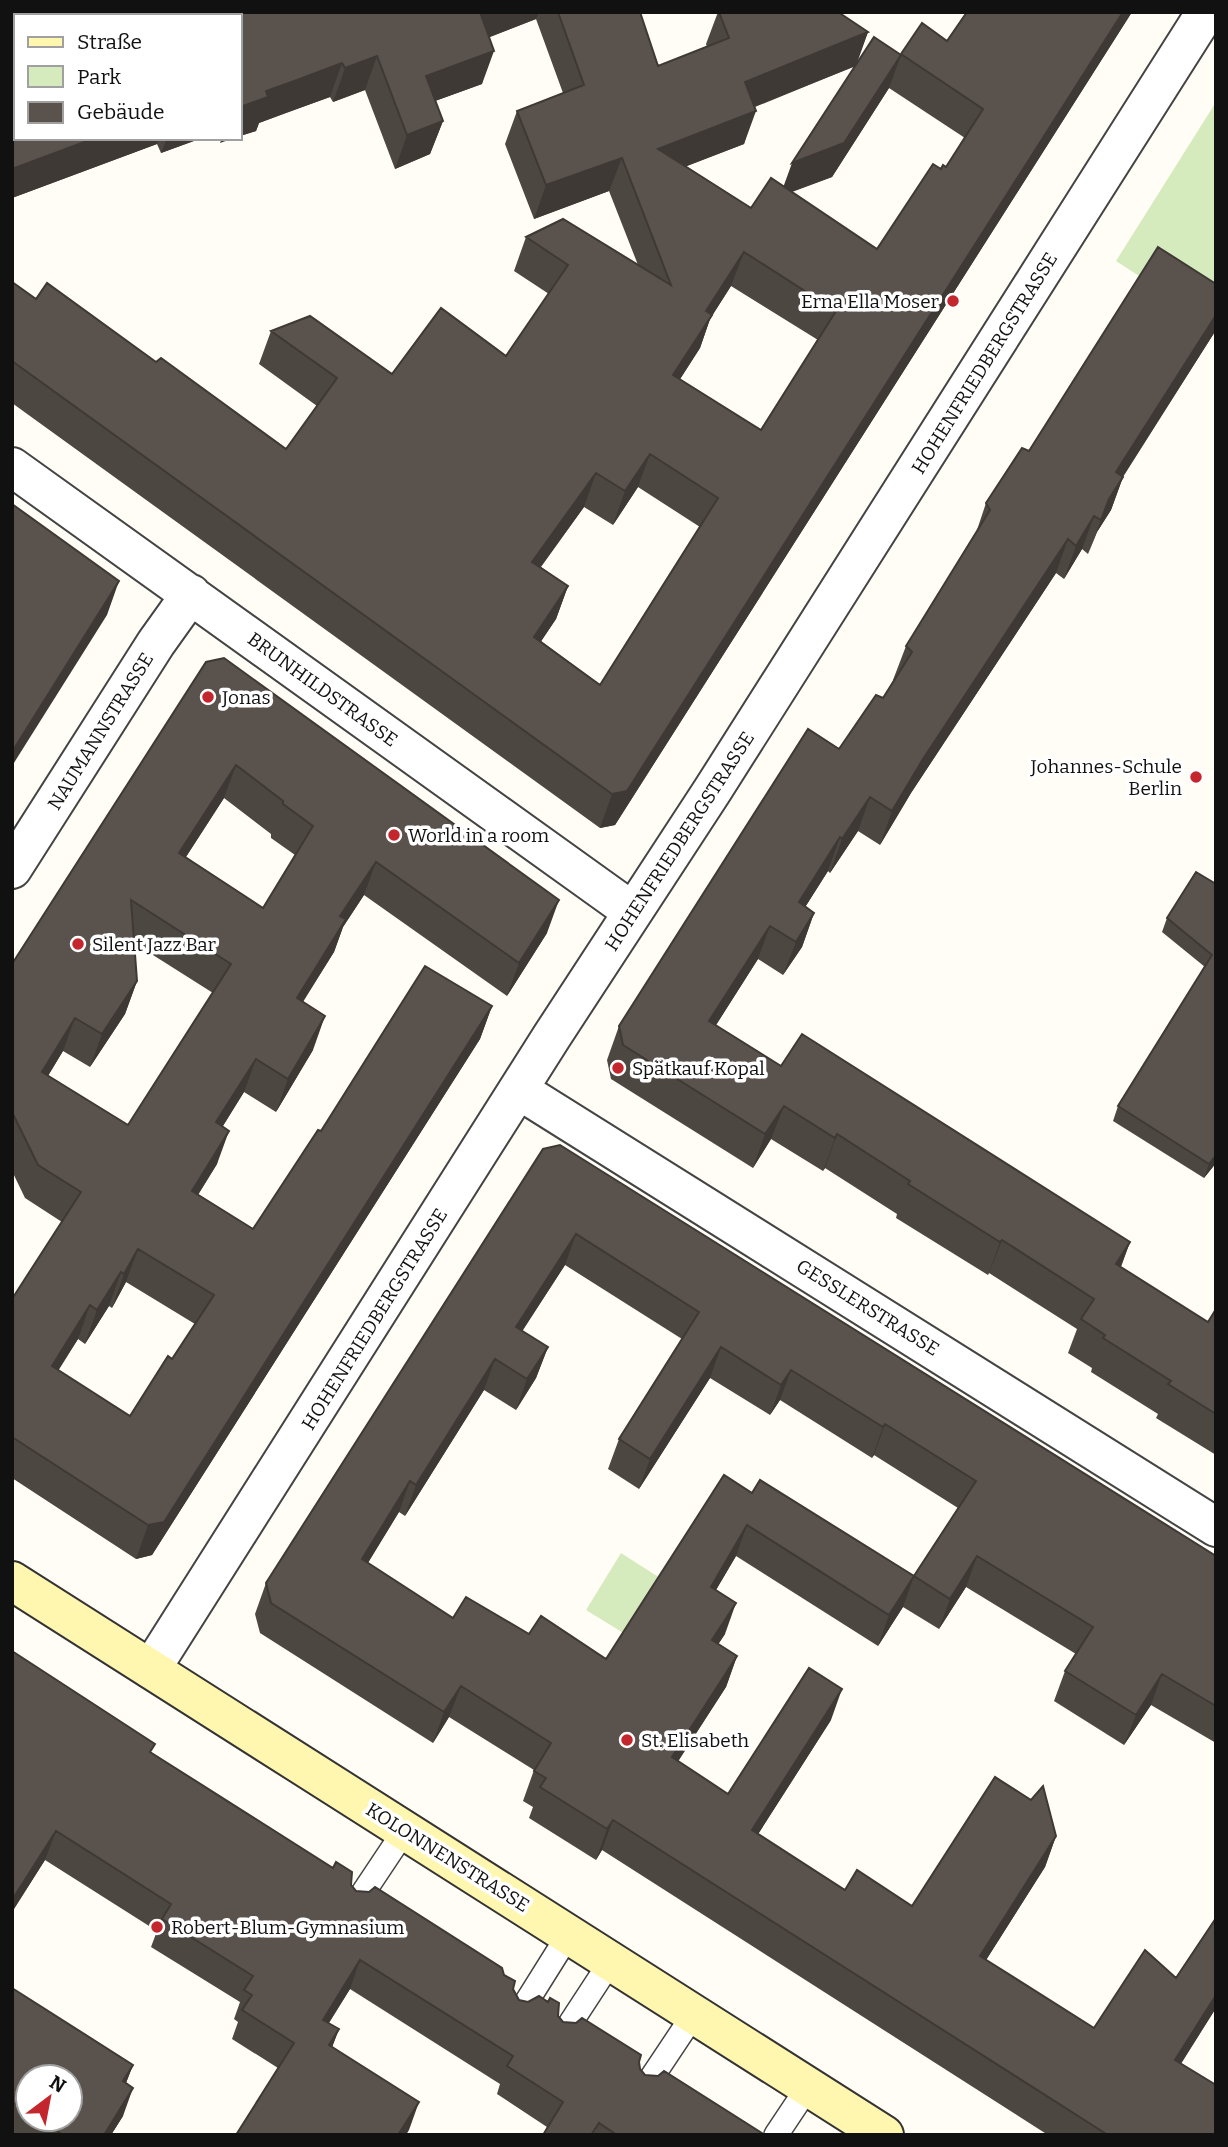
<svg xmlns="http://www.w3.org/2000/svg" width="1228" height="2147" font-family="Bitter,serif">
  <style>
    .green { fill: #d5ebbd }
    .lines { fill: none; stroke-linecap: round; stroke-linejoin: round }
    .lane-casing { stroke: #444; stroke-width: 26 }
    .street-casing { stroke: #444; stroke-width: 42 }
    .secondary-casing { stroke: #333; stroke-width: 42 }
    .lane { stroke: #fff; stroke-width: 23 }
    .street { stroke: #fff; stroke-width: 38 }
    .secondary { stroke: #fff6b0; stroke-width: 38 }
    .wall { fill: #4d4742; fill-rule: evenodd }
    .shaded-wall { fill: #3f3936 }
    .building { fill: #5a524d; stroke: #3f3936; stroke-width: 2; fill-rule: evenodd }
    .poi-dot { fill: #c4262e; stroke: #fff; stroke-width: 2.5 }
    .labels { text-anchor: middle; stroke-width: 7; stroke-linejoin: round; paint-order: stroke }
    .poi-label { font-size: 19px; fill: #111; stroke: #fff; text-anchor: start }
    .street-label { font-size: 19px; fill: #111; stroke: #fff }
  </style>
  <rect width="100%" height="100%" fill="#fffdf5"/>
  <path class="green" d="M1216 102V326L1116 261Z
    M621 1553 660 1578 625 1634 586 1610Z"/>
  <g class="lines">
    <g class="lane-casing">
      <path id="lane" d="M353 1908 405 1830
        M517 2017 569 1934
        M560 2039 611 1961
        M642 2092 694 2014
        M776 2135 808 2087"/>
    </g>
    <g class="street-casing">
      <path id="street" d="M190 16 199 12
        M12 84 16 83
        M12 467 633 912
        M12 869 156 643 191 594
        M519 1090 1216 1527
        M151 1669 552 1036 712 791 1206 12"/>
    </g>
    <g class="secondary-casing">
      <path id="secondary" d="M12 1581 884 2135"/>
    </g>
    <use href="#lane" class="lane"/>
    <use href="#street" class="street"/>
    <use href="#secondary" class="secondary"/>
  </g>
  <path class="wall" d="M240 12H640L658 66 707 47 706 44 718 12H838L868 32 856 63 901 55 947 41 1132 12 615 825 600 828 12 403V282L36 299 156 362 286 449 317 406 259 364 271 331 392 374 506 356 549 294 514 271 526 237 638 265 609 191 534 219 505 144 517 111 563 93 536 19 489 37 482 84 435 101 443 121 430 154 395 169 365 90 333 102 330 97 285 113 259 123 256 131 240 136ZM855 66 784 187 751 208 686 166 744 144 755 107ZM889 88 965 138 946 167 941 169 877 249 792 192 832 177ZM731 286 818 340 761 430 680 379 700 348 710 319ZM638 487 700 527 600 685 541 641 556 619 568 586 541 567 584 507 613 525Z
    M12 101 16 138H202L161 153 157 144 12 198Z
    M1216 330 1123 477 1111 510 1097 532 1088 554 1082 549 1064 579 1056 573 911 793 880 845 858 831 830 873 828 871 805 907 814 913 802 947 783 975 758 959 716 1025 781 1066 1130 1242 1121 1267 1208 1322 1216 1309V1455L1156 1418 1158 1414 1091 1372 1092 1368 1068 1353 1077 1329 989 1273 988 1275 896 1218 897 1214 825 1168 823 1171 771 1139 753 1168 611 1079 607 1060 619 1026 839 749 883 698 894 680H893L906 646 976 533 986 503 1029 451Z
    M206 662 547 933 507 996 364 895 343 927 334 952 303 1002 313 1050 276 1112 244 1092 223 1126 217 1164 198 1195 253 1229 321 1131 492 1006 480 1039 152 1555 136 1559 12 1478V1299L62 1222 25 1198 12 1171V964ZM224 798 271 834V838L295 855 263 908 186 857ZM134 943 213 993 128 1125 48 1076 63 1051 90 1067 125 1014 137 981ZM126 1282 195 1324 172 1359 130 1416 58 1370 78 1339 85 1344 109 1306 112 1308Z
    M1216 884V1163L1204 1178 1113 1121 1118 1106 1205 967 1162 932 1167 918Z
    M543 1149 1216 1556V1743L1151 1705 1124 1745 1054 1701 1065 1671 1076 1654 966 1587 939 1629 903 1607 914 1576 958 1508 874 1455 872 1458 780 1400 770 1415 710 1378 639 1489 608 1469 619 1439 682 1339 565 1265 522 1331 548 1347 536 1378 516 1410 484 1390 405 1516 399 1512 368 1563 453 1618 529 1634 606 1659 752 1493 914 1576 903 1607 878 1646 736 1556 716 1590 725 1634 718 1644 737 1656 726 1687 678 1761 728 1794 831 1720 758 1834 845 1890 912 1906 1056 1836 1045 1867 986 1960 1094 2028 1176 1978 1216 2008 1181 2063 1216 2135H1048L602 1850 596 1860 529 1818 533 1807 523 1801 534 1770 449 1717 433 1743 260 1633 255 1614 266 1583Z
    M12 1651 152 1753 351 1885 356 1891 504 1975 519 2000 558 2016 563 2022 639 2062 640 2069 645 2075 765 2135H543L547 2127 497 2094 500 2084 350 1989 329 2023 339 2029 332 2047 409 2130 278 2068 232 2039 238 2022 234 2019 240 2002 151 1947 157 1931 45 1860 12 1912Z
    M12 1988 133 2065 126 2083 123 2116 111 2135H12ZM28 2077 70 2119H28Z"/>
  <path class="shaded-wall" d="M480 12H539L536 19 467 46Z
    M1123 12H1132L615 825 600 828 612 794Z
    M868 32 856 66 733 115 745 82Z
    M494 51 482 84 413 109 426 76Z
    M901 55 889 88 832 177 780 196 792 163Z
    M377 56 365 90 333 102 345 68Z
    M342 63 330 97 259 123 256 131 240 136V107L266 91Z
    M756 111 744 144 646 182 658 149Z
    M443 121 430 154 395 169 407 135Z
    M95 138H159L157 144 12 198V169Z
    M167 138H202L161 153Z
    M222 138H234L220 143Z
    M622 158 609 191 534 219 546 185Z
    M744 252 731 286 710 319 700 348 661 409 673 375 706 311Z
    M1216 315V330L1104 506 1116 472Z
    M650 454 638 487 613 525 625 491Z
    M596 473 584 507 520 595 532 562Z
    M1123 477 1111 510 1097 532 1088 554 1109 499Z
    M1094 516 1082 549 1064 579 1076 546Z
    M1068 539 1056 573 911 793 880 845 892 811 923 759Z
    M119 581 107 615 12 766V752Z
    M568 586 556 619 522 670 534 637Z
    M236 765 224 798 167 886 179 853Z
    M870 797 858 831 830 873 842 839Z
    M840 837 828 871 787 936 799 902Z
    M376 862 364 895 343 927 334 952 284 1031 297 998 340 916Z
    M559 900 547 933 507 996 519 963Z
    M814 913 802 947 783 975 796 942Z
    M770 926 758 959 697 1055 709 1021Z
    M137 981 125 1014 90 1067 102 1034Z
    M492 1006 480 1039 152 1555 136 1559 148 1525Z
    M325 1016 313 1050 276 1112 288 1079Z
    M75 1018 63 1051 30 1105 42 1072Z
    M256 1059 244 1092 204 1156 216 1122Z
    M784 1106 771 1139 753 1168 765 1134Z
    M229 1131 217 1164 179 1225 192 1191Z
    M837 1134 825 1168 823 1171 835 1138Z
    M1216 1155V1163L1204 1178 1209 1164Z
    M576 1234 565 1265 505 1358 516 1327Z
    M1002 1240 989 1273 988 1275 1000 1242Z
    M1130 1242 1117 1276 1116 1264Z
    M138 1249 126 1282 112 1308 124 1274Z
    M121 1272 109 1306 85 1344 97 1310Z
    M90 1305 78 1339 40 1400 52 1366Z
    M548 1347 536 1378 516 1410 527 1379Z
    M721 1347 710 1378 639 1489 650 1459Z
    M495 1359 484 1390 405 1516 416 1485Z
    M791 1370 780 1400 770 1415 781 1385Z
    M885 1424 874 1455 872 1458 883 1427Z
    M410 1481 399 1512 351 1590 362 1559Z
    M747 1525 736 1556 700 1617 711 1587Z
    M977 1556 966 1587 939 1629 950 1599Z
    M914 1576 903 1607 878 1646 889 1615Z
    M736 1603 725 1634 701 1671 712 1640Z
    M737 1656 726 1687 661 1788 672 1757Z
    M1162 1674 1151 1705 1124 1745 1136 1715Z
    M461 1686 449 1717 433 1743 444 1712Z
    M842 1689 831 1720 741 1861 752 1830Z
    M613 1820 602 1850 596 1860 607 1829Z
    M56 1831 45 1860 12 1912V1900Z
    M1056 1836 1045 1867 969 1987 980 1956Z
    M360 1960 350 1989 313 2048 323 2020Z
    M1216 1995V2008L1164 2091 1175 2060Z
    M339 2029 328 2058 329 2045Z
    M133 2065 122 2093 123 2081Z
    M133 2088 123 2116 111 2135H104Z
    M419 2102 409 2130 406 2135H398Z"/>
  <path class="building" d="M240 12H480L494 51 426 76 443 121 407 135 377 56 345 68 342 63 297 80 266 91 268 97 240 107V16H231Z
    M558 12H640L658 66 729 38 719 12H838L868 32 745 82 756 111 658 149 751 208 771 178 877 249 933 164 941 169 943 165 946 167 983 109 901 54 922 23 947 41 967 12H1123L627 791 612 794 12 361V282L36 299 47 283 156 362 161 358 286 449 337 378 271 331 310 316 392 374 441 308 506 356 568 265 526 237 563 219 671 285 622 158 546 185 517 111 584 85ZM744 252 836 311 761 430 673 375 712 315 706 311ZM650 454 718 498 600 685 534 637 568 586 532 562 596 473 625 491Z
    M874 37 901 55 844 143 792 163Z
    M16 99V138H95L12 169V101Z
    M1158 247 1216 284V315L1116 472 1123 477 1109 499 1101 520 1094 516 1076 546 1068 539 923 759 892 811 870 797 842 839 840 837 799 902 814 913 796 942 770 926 709 1021 781 1066 802 1034 1130 1242 1116 1264 1208 1322 1216 1309V1414L1168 1384 1171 1381 1103 1338 1105 1335 1081 1319 1094 1299 1002 1240 1000 1242 908 1184 910 1181 837 1134 835 1138 784 1106 765 1134 623 1045 619 1026 808 729 839 749 876 695 883 698 912 652 906 646 990 510 986 503 1022 448 1029 451Z
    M12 504 119 581 12 752Z
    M224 658 559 900 519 963 376 862 340 916 346 919 297 998 325 1016 288 1079 256 1059 216 1122 229 1131 192 1191 253 1229 318 1130 321 1131 425 966 492 1006 164 1522 148 1525 12 1437V1299L81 1192 38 1165 13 1114 12 1115V964L206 662ZM236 765 283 801V804L313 826 263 908 179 853ZM131 900 231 964 128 1125 42 1072 75 1018 102 1034 137 981ZM138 1249 214 1295 172 1359 168 1356 130 1416 52 1366 90 1305 97 1310 121 1272 124 1274Z
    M1196 872 1216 884V1155L1209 1164 1118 1106 1212 955 1167 918Z
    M560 1145 1216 1556V1706L1162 1674 1136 1715 1065 1671 1093 1627 977 1556 950 1599 914 1576 976 1481 885 1424 883 1427 791 1370 781 1385 721 1347 650 1459 619 1439 699 1312 576 1234 516 1327 548 1347 527 1379 495 1359 416 1485 410 1481 362 1559 453 1618 466 1597 529 1634 541 1616 606 1659 724 1475 752 1493 760 1480 914 1576 889 1615 747 1525 711 1587 736 1603 712 1640 737 1656 672 1757 728 1794 809 1668 842 1689 752 1830 845 1890 857 1870 912 1906 995 1777 1031 1800 1043 1786 1056 1836 980 1956 1094 2028 1145 1950 1176 1978 1216 1918V1995L1175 2060 1216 2085V2135H1108L613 1820 607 1829 540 1787 546 1778 534 1771 551 1743 461 1686 444 1712 271 1603 266 1583 543 1149Z
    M12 1651 155 1744 150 1752 333 1868 336 1862 352 1872 351 1885 356 1891 369 1892 375 1887 502 1968 504 1975 515 1981 513 1989 519 2000 528 2002 539 1996 548 2002 550 1998 559 2003 558 2016 563 2022 576 2023 582 2018 641 2055 639 2062 640 2069 645 2075 658 2076 664 2071 765 2135H617L599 2123 591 2135H543L563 2102 507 2066 513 2056 360 1960 323 2020 339 2029 329 2045 419 2102 398 2135H236L294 2043 242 2010 252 1995 244 1990 253 1976 162 1919 171 1904 56 1831 12 1900Z
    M12 1988 133 2065 123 2081 133 2088 104 2135H63L38 2119H70V2077H28V2112L12 2102Z"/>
  <g class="poi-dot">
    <circle cx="953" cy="301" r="7"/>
    <circle cx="208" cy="697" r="7"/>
    <circle cx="1196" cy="777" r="7"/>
    <circle cx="394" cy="835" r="7"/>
    <circle cx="78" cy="944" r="7"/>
    <circle cx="618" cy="1068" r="7"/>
    <circle cx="627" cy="1740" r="7"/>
    <circle cx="157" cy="1927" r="7"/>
  </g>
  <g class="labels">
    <g class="poi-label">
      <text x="939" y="308" text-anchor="end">Erna Ella Moser</text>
      <text x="222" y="704">Jonas</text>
      <text x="1182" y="773" text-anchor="end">Johannes-Schule<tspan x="1182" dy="22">Berlin</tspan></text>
      <text x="408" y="842">World in a room</text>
      <text x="92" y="951">Silent Jazz Bar</text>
      <text x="632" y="1075">Spätkauf Kopal</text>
      <text x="641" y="1747">St. Elisabeth</text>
      <text x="171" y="1934">Robert-Blum-Gymnasium</text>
    </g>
    <g class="street-label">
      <text transform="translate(984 363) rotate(-58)" y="7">HOHENFRIEDBERGSTRASSE</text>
      <text transform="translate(323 689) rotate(36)" y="7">BRUNHILDSTRASSE</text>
      <text transform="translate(100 731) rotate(-58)" y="7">NAUMANNSTRASSE</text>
      <text transform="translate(679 841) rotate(-57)" y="7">HOHENFRIEDBERGSTRASSE</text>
      <text transform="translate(868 1307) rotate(32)" y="7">GESSLERSTRASSE</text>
      <text transform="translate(374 1319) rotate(-58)" y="7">HOHENFRIEDBERGSTRASSE</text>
      <text transform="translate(448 1857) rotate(32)" y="7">KOLONNENSTRASSE</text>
    </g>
  </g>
  <rect width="1228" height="2147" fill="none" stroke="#111111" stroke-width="28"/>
  <rect x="14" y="14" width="228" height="126" fill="#ffffff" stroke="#a0a0a0" stroke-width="2"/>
  <rect x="28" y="37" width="35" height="10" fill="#fff6b0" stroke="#a0a0a0" stroke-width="2"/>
  <text x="77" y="49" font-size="21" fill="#111111">Straße</text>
  <rect x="28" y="66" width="35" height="21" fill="#d5ebbd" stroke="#a0a0a0" stroke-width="2"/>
  <text x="77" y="84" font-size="21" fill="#111111">Park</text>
  <rect x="28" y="102" width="35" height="21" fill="#5a524d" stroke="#a0a0a0" stroke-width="2"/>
  <text x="77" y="119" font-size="21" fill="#111111">Gebäude</text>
  <g transform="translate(49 2098) rotate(32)"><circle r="33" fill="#ffffff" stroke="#a0a0a0" stroke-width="2"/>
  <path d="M0-5L12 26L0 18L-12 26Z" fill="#c4262e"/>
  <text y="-10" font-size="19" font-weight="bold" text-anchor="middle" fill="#111111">N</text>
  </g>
</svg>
